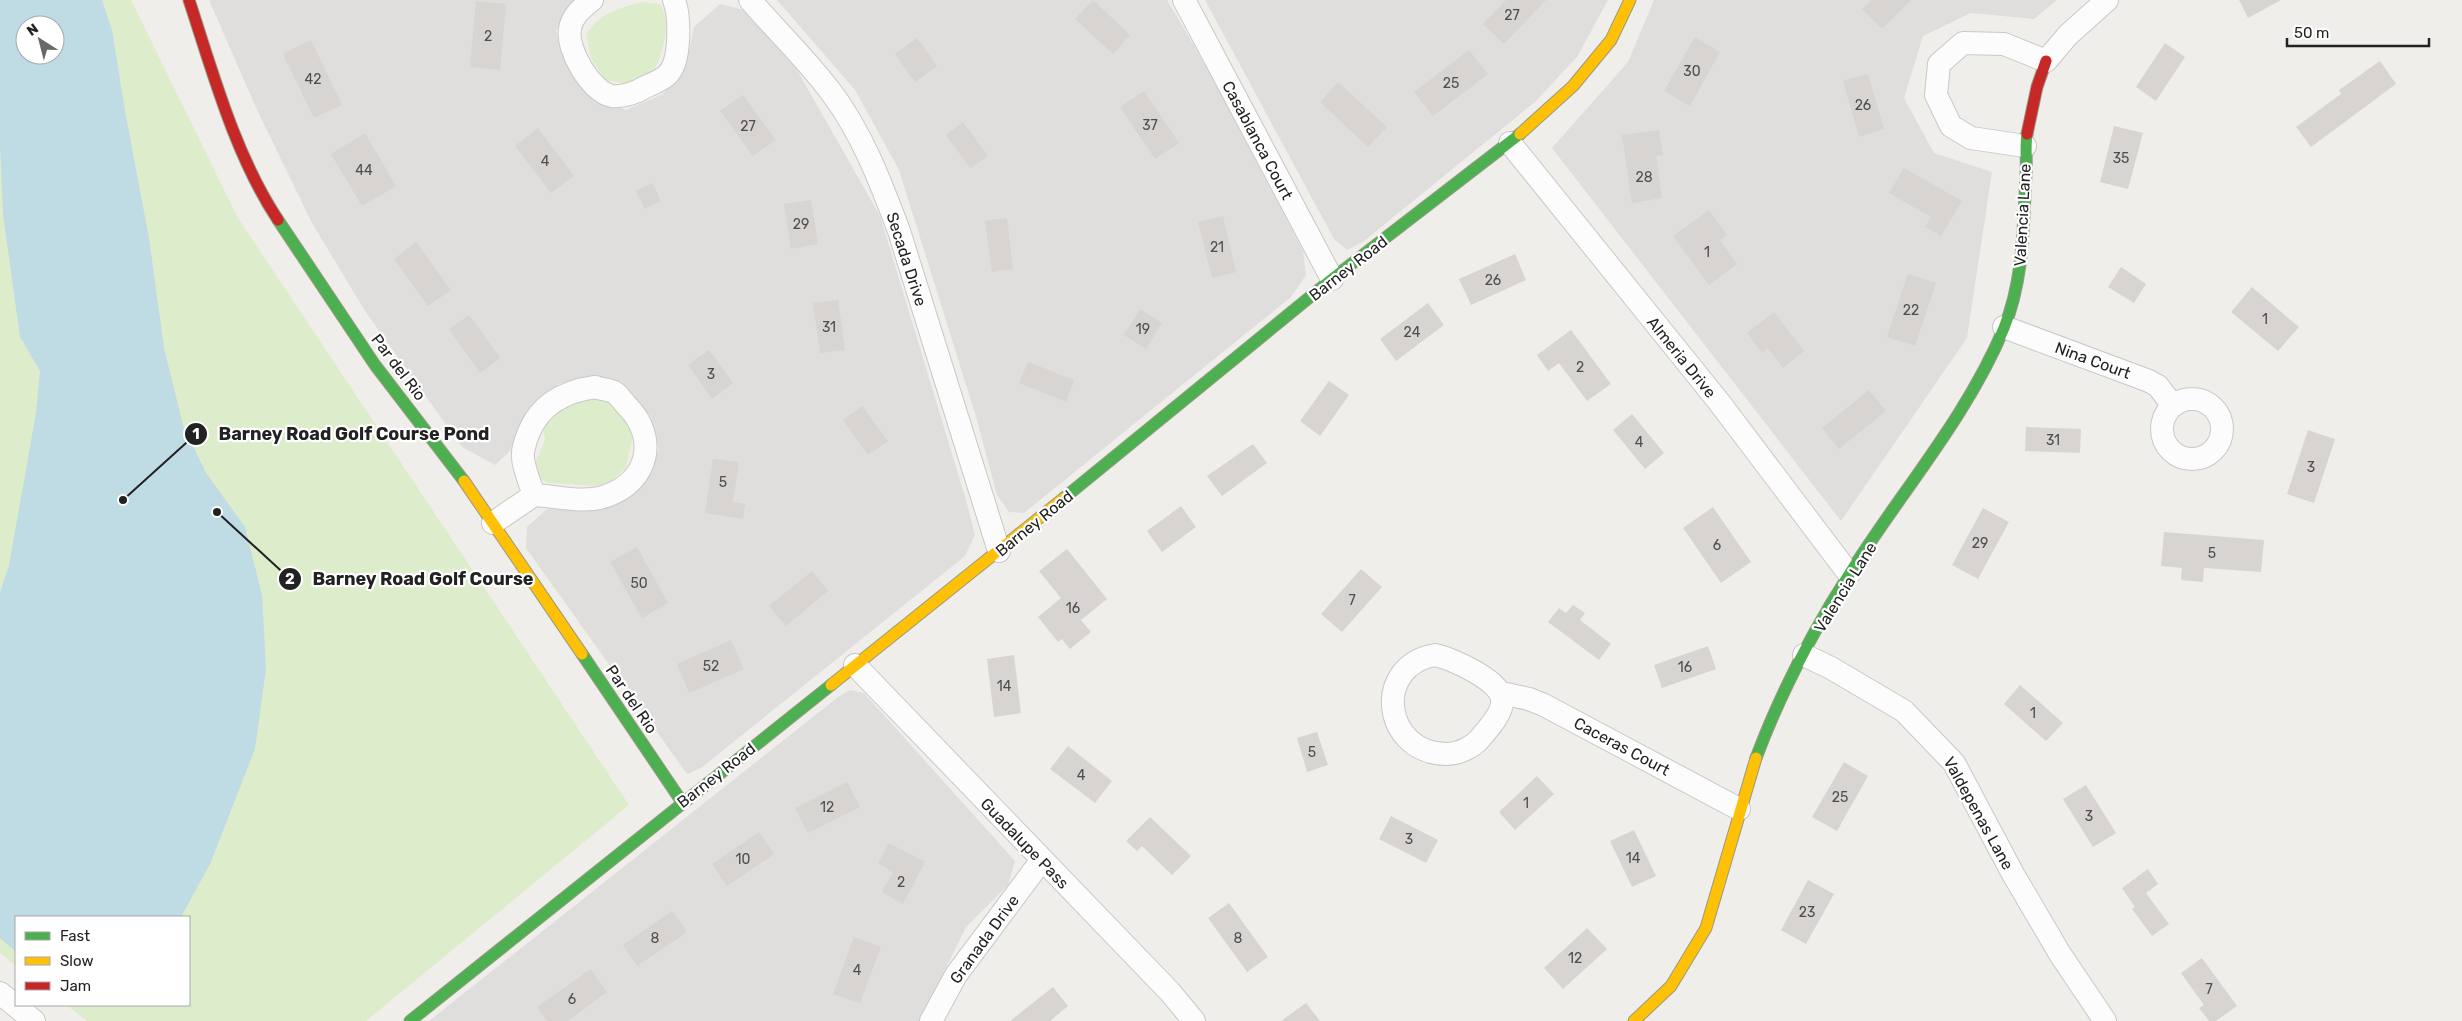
<svg xmlns="http://www.w3.org/2000/svg" width="2462" height="1021" font-family="Rubik,sans-serif">
  <style>
    .residential { fill: #dfdedc }
    .grass { fill: #ddeccb; fill-rule: evenodd }
    .water { fill: #bfdbe3; fill-rule: evenodd }
    .building { fill: #d7d4d2 }
    .lines { fill: none; stroke-linecap: round; stroke-linejoin: round }
    .street-casing { stroke: #c9c8c7; stroke-width: 24 }
    .fast-casing { stroke: #999a82; stroke-width: 13 }
    .slow-casing { stroke: #999a82; stroke-width: 13 }
    .jam-casing { stroke: #999a82; stroke-width: 13 }
    .street { stroke: #fdfcfc; stroke-width: 22 }
    .fast { stroke: #4caf50; stroke-width: 11 }
    .slow { stroke: #ffc107; stroke-width: 11 }
    .jam { stroke: #c62828; stroke-width: 11 }
    .labels { text-anchor: middle; stroke-width: 4.5; stroke-linejoin: round; paint-order: stroke }
    .number-label { font-size: 14px; fill: #4f4e4e }
    .street-label { font-size: 16px; fill: #222; stroke: #fff }
    .leader { fill: none; stroke: #222; stroke-width: 2 }
    .callout-dot { fill: #222; stroke: #fff; stroke-width: 2 }
    .mark-label { font-size: 15px; text-anchor: middle; font-weight: bold; fill: #fff }
    .callout-label { font-size: 18px; text-anchor: middle; font-weight: bold; fill: #222; stroke: #fff; stroke-width: 4.5; stroke-linejoin: round; paint-order: stroke }
  </style>
  <rect width="100%" height="100%" fill="#f0eeeb"/>
  <path class="residential" d="M209 0H580L556 30 566 62 593 96 626 110 663 94 686 66 694 27 720 4 744 10 797 70 880 216 966 500 975 535 965 556 701 768 687 774 526 548 527 527 547 509 580 510 624 498 659 450 651 417 621 382 591 376 558 384 512 449 495 465 462 447 365 311 312 223 258 112Z
    M777 0H1167L1206 66 1303 251 1306 275 1291 297 1024 513 1009 512 997 495 976 417 899 170 855 90Z
    M1205 0H1608L1577 57 1535 102 1364 241 1347 250 1334 239Z
    M1654 0H2057L2034 19 1971 13 1923 36 1904 98 1934 153 1992 172 1967 338 1841 521 1552 148 1628 62Z
    M850 690 864 693 1015 861 1008 885 966 927 920 1021H429L838 697Z"/>
  <path class="grass" d="M0 0H131L238 218 629 805 366 1021H87L66 1005H189V917H16V966L0 953ZM25 25H55V55H25Z
    M642 2 660 4C672 25 663 49 655 70L629 84 605 80 591 58 586 34C602 12 617 9 642 2Z
    M592 396 610 398 627 414 633 436 626 467 611 482 596 486 547 483 537 476 534 465 545 440 543 426 551 413Z"/>
  <path class="water" d="M0 0H102L112 30 125 111 149 238 164 348 183 425 206 473 245 527 262 595 266 669 255 749 210 864 181 917H16V952L0 938V593L9 565 36 413 40 371 20 337 3 214 0 144ZM25 25H55V55H25Z"/>
  <path class="building" d="M1093 0 1130 35 1113 54 1075 19Z
    M1506 0H1546L1504 44 1483 24Z
    M1872 0H1911L1882 29 1862 9Z
    M2239 0H2281L2248 18Z
    M476 1 506 4 500 70 470 67Z
    M1695 37 1720 52 1690 106 1664 91Z
    M917 38 937 66 915 82 895 54Z
    M311 40 342 105 314 118 283 54Z
    M2165 43 2185 57 2156 101 2136 87Z
    M1469 50 1488 74 1433 116 1414 92Z
    M2380 61 2396 84 2311 147 2296 127 2341 94 2339 90Z
    M1868 74 1884 129 1859 137 1843 81Z
    M1338 82 1387 127 1368 147 1320 102Z
    M1144 91 1179 143 1155 159 1120 107Z
    M743 95 776 140 753 156 720 111Z
    M963 122 988 156 970 168 946 135Z
    M2114 126 2143 133 2128 189 2100 182Z
    M538 128 574 176 551 193 515 146Z
    M1659 130 1663 155 1656 156 1662 198 1632 203 1622 135Z
    M365 133 396 186 362 206 331 154Z
    M1904 168 1962 201 1941 236 1925 227 1931 217 1889 193Z
    M652 183 661 201 645 209 636 191Z
    M811 200 818 244 791 249 784 204Z
    M1709 210 1727 235 1720 240 1737 264 1709 285 1673 236Z
    M1223 216 1236 272 1212 278 1198 222Z
    M1007 218 1013 269 992 272 985 221Z
    M416 242 451 290 428 306 394 259Z
    M1515 254 1526 280 1471 305 1459 279Z
    M2121 267 2146 284 2134 303 2108 287Z
    M1908 274 1936 283 1915 346 1887 337Z
    M2252 287 2299 327 2278 351 2231 312Z
    M838 300 845 350 820 353 813 303Z
    M1428 303 1444 325 1396 361 1380 339Z
    M1140 309 1162 323 1146 349 1124 335Z
    M1774 312 1804 351 1783 368 1768 348 1762 353 1747 333Z
    M469 315 500 358 480 373 449 329Z
    M1571 330 1611 384 1587 401 1559 363 1548 371 1537 355Z
    M709 350 733 383 712 399 688 365Z
    M1028 362 1074 380 1066 402 1019 383Z
    M1329 381 1349 395 1320 436 1300 421Z
    M1869 390 1886 411 1839 449 1822 428Z
    M862 406 888 441 868 455 843 420Z
    M1632 414 1664 453 1645 469 1613 430Z
    M2026 427 2081 429 2080 453 2025 451Z
    M2308 430 2335 439 2314 503 2287 494Z
    M1253 444 1267 463 1222 496 1207 476Z
    M713 459 739 462 733 502 745 504 743 519 705 513Z
    M1181 506 1196 527 1162 552 1147 531Z
    M1713 507 1751 562 1721 583 1683 528Z
    M1983 508 2009 522 1978 579 1952 565Z
    M2164 532 2264 540 2261 572 2204 568 2203 582 2181 580 2182 568 2161 566Z
    M637 547 668 603 642 618 610 562Z
    M1067 549 1107 599 1081 620 1091 632 1070 649 1062 639 1058 642 1038 617 1061 598 1039 571Z
    M1361 569 1382 587 1342 632 1321 614Z
    M812 571 828 591 786 626 769 606Z
    M1573 605 1585 613 1580 620 1611 644 1599 660 1548 622 1559 608 1566 613Z
    M731 640 744 669 689 693 677 664Z
    M1708 646 1716 669 1662 688 1654 665Z
    M1014 655 1021 713 994 717 987 659Z
    M2020 685 2063 723 2046 741 2004 704Z
    M1317 732 1328 765 1307 772 1297 738Z
    M1068 746 1112 781 1095 803 1050 769Z
    M1844 762 1868 776 1837 831 1812 817Z
    M1537 776 1554 794 1515 830 1499 812Z
    M847 782 860 807 808 833 795 808Z
    M2086 785 2116 833 2093 847 2063 799Z
    M1391 816 1438 840 1426 863 1379 839Z
    M1150 817 1191 856 1172 875 1142 846 1137 851 1126 841Z
    M1634 830 1656 876 1632 887 1610 841Z
    M759 832 774 854 727 886 712 864Z
    M889 843 925 862 903 904 882 892 893 872 878 863Z
    M2148 869 2158 884 2146 893 2169 924 2152 936 2132 909 2135 907 2122 888Z
    M1808 880 1834 894 1806 944 1781 930Z
    M1229 903 1268 957 1247 972 1208 918Z
    M672 911 687 932 637 966 623 945Z
    M1587 928 1607 949 1563 989 1544 968Z
    M854 937 881 947 860 1003 833 994Z
    M2202 958 2237 1006 2216 1021H2209L2199 1008 2204 1005 2181 973Z
    M591 969 607 992 567 1021H547L537 1007Z
    M1053 987 1068 1006 1050 1021H1010Z
    M1306 1003 1320 1021H1281Z"/>
  <g class="lines">
    <g class="street-casing">
      <path id="street" d="M592 0C582 8 572 16 570 29 566 49 591 92 612 96 623 97 636 93 645 87 652 84 663 80 668 74 681 61 680 16 674 0
        M750 0C776 30 806 59 831 92 862 133 881 183 899 231L999 551
        M1184 0 1332 279
        M1510 143 1719 402 1849 574
        M2025 146 1971 138 1951 126 1936 95 1939 64 1963 43 2004 44 2046 61 2068 35 2107 0
        M2004 327 2149 381 2158 386 2173 406
        M595 387C601 389 609 390 614 392 619 395 623 402 627 406 659 438 648 482 606 496 585 504 556 496 534 495 530 483 524 470 523 458 522 449 526 440 529 432 541 403 566 391 595 387Z
        M2162 429a30 30 0 1 1 60 0a30 30 0 1 1-60 0Z
        M493 523 534 495
        M1435 655C1451 658 1502 681 1502 700 1503 712 1490 727 1482 736 1474 747 1459 754 1446 754 1383 753 1372 666 1435 655Z
        M1804 655 1831 668 1904 711 1954 763 2013 874 2060 954 2105 1021
        M855 665 1170 992 1194 1021
        M1501 693 1529 699 1544 705 1739 809
        M0 993 34 1021
        M931 1021 956 975 1041 861"/>
    </g>
    <g class="fast-casing">
      <path id="fast" d="M278 220 375 365 464 481
        M1064 498 1332 279 1520 134
        M582 654 682 802
        M1756 758C1780 694 1813 631 1850 573 1901 492 1967 417 2004 328 2024 279 2023 227 2026 175 2027 161 2025 148 2027 134
        M410 1021 831 685"/>
    </g>
    <g class="slow-casing">
      <path id="slow" d="M1520 134 1573 86 1611 40 1630 0
        M464 481 582 654
        M831 685 1064 498
        M1634 1021 1671 986 1706 928 1756 758"/>
    </g>
    <g class="jam-casing">
      <path id="jam" d="M189 0C213 73 235 155 278 220
        M2027 134 2037 87 2046 61"/>
    </g>
    <use href="#street" class="street"/>
    <use href="#fast" class="fast"/>
    <use href="#slow" class="slow"/>
    <use href="#jam" class="jam"/>
  </g>
  <g class="labels">
    <g class="number-label">
      <text x="1512" y="20">27</text>
      <text x="488" y="41">2</text>
      <text x="1692" y="76">30</text>
      <text x="313" y="84">42</text>
      <text x="1451" y="88">25</text>
      <text x="1863" y="110">26</text>
      <text x="1150" y="130">37</text>
      <text x="748" y="131">27</text>
      <text x="2121" y="163">35</text>
      <text x="545" y="166">4</text>
      <text x="364" y="175">44</text>
      <text x="1644" y="182">28</text>
      <text x="801" y="229">29</text>
      <text x="1217" y="252">21</text>
      <text x="1707" y="257">1</text>
      <text x="1493" y="285">26</text>
      <text x="1911" y="315">22</text>
      <text x="2265" y="324">1</text>
      <text x="829" y="332">31</text>
      <text x="1143" y="334">19</text>
      <text x="1412" y="337">24</text>
      <text x="1580" y="372">2</text>
      <text x="711" y="379">3</text>
      <text x="2053" y="445">31</text>
      <text x="1639" y="447">4</text>
      <text x="2311" y="472">3</text>
      <text x="723" y="487">5</text>
      <text x="1980" y="548">29</text>
      <text x="1717" y="550">6</text>
      <text x="2212" y="558">5</text>
      <text x="639" y="588">50</text>
      <text x="1352" y="605">7</text>
      <text x="1073" y="613">16</text>
      <text x="711" y="671">52</text>
      <text x="1685" y="672">16</text>
      <text x="1004" y="691">14</text>
      <text x="2033" y="718">1</text>
      <text x="1312" y="757">5</text>
      <text x="1081" y="780">4</text>
      <text x="1840" y="802">25</text>
      <text x="1526" y="808">1</text>
      <text x="827" y="812">12</text>
      <text x="2089" y="821">3</text>
      <text x="1409" y="844">3</text>
      <text x="1633" y="863">14</text>
      <text x="743" y="864">10</text>
      <text x="901" y="887">2</text>
      <text x="1807" y="917">23</text>
      <text x="655" y="943">8</text>
      <text x="1238" y="943">8</text>
      <text x="1575" y="963">12</text>
      <text x="857" y="975">4</text>
      <text x="2209" y="994">7</text>
      <text x="572" y="1004">6</text>
    </g>
    <g class="street-label">
      <text transform="translate(1258 140) rotate(62)" y="6">Casablanca Court</text>
      <text transform="translate(2022 215) rotate(-87)" y="6">Valencia Lane</text>
      <text transform="translate(907 259) rotate(72)" y="6">Secada Drive</text>
      <text transform="translate(1348 268) rotate(-38)" y="6">Barney Road</text>
      <text transform="translate(1682 357) rotate(51)" y="6">Almeria Drive</text>
      <text transform="translate(2093 360) rotate(20)" y="6">Nina Court</text>
      <text transform="translate(399 367) rotate(53)" y="6">Par del Rio</text>
      <text transform="translate(1034 523) rotate(-39)" y="6">Barney Road</text>
      <text transform="translate(1845 587) rotate(-58)" y="6">Valencia Lane</text>
      <text transform="translate(632 699) rotate(56)" y="6">Par del Rio</text>
      <text transform="translate(1622 746) rotate(28)" y="6">Caceras Court</text>
      <text transform="translate(716 775) rotate(-38)" y="6">Barney Road</text>
      <text transform="translate(1979 813) rotate(61)" y="6">Valdepenas Lane</text>
      <text transform="translate(1025 843) rotate(46)" y="6">Guadalupe Pass</text>
      <text transform="translate(984 939) rotate(-54)" y="6">Granada Drive</text>
    </g>
  </g>
  <path class="leader" d="M123 500L196 434M217 512L290 579"/>
  <g class="callout-dot">
    <circle cx="123" cy="500" r="5"/>
    <circle cx="217" cy="512" r="5"/>
    <circle cx="196" cy="434" r="12"/>
    <circle cx="290" cy="579" r="12"/>
  </g>
  <g class="mark-label">
    <text x="196" y="439">1</text>
    <text x="290" y="584">2</text>
  </g>
  <g class="callout-label">
    <text x="354" y="440">Barney Road Golf Course Pond</text>
    <text x="423" y="585">Barney Road Golf Course</text>
  </g>
  <rect x="15" y="916" width="175" height="90" fill="#ffffff" stroke="#a7a7a7"/>
  <rect x="25" y="932" width="25" height="8" fill="#4caf50" stroke="#a7a7a7"/>
  <text x="60" y="941" font-size="15" fill="#222222">Fast</text>
  <rect x="25" y="957" width="25" height="8" fill="#ffc107" stroke="#a7a7a7"/>
  <text x="60" y="966" font-size="15" fill="#222222">Slow</text>
  <rect x="25" y="982" width="25" height="8" fill="#c62828" stroke="#a7a7a7"/>
  <text x="60" y="991" font-size="15" fill="#222222">Jam</text>
  <g transform="translate(40 40) rotate(324)"><circle r="24" fill="#ffffff" stroke="#a7a7a7"/>
  <path d="M0-4L9 19L0 12L-9 19Z" fill="#6a6968"/>
  <text y="-8" font-size="14" font-weight="bold" text-anchor="middle" fill="#222222">N</text>
  </g>
  <path d="M2287 38v8h142v-8" fill="none" stroke="#222222" stroke-width="2.5"/>
  <text x="2294" y="38" font-size="15" fill="#222222" stroke="#ffffff" stroke-width="4" paint-order="stroke">50 m</text>
</svg>
